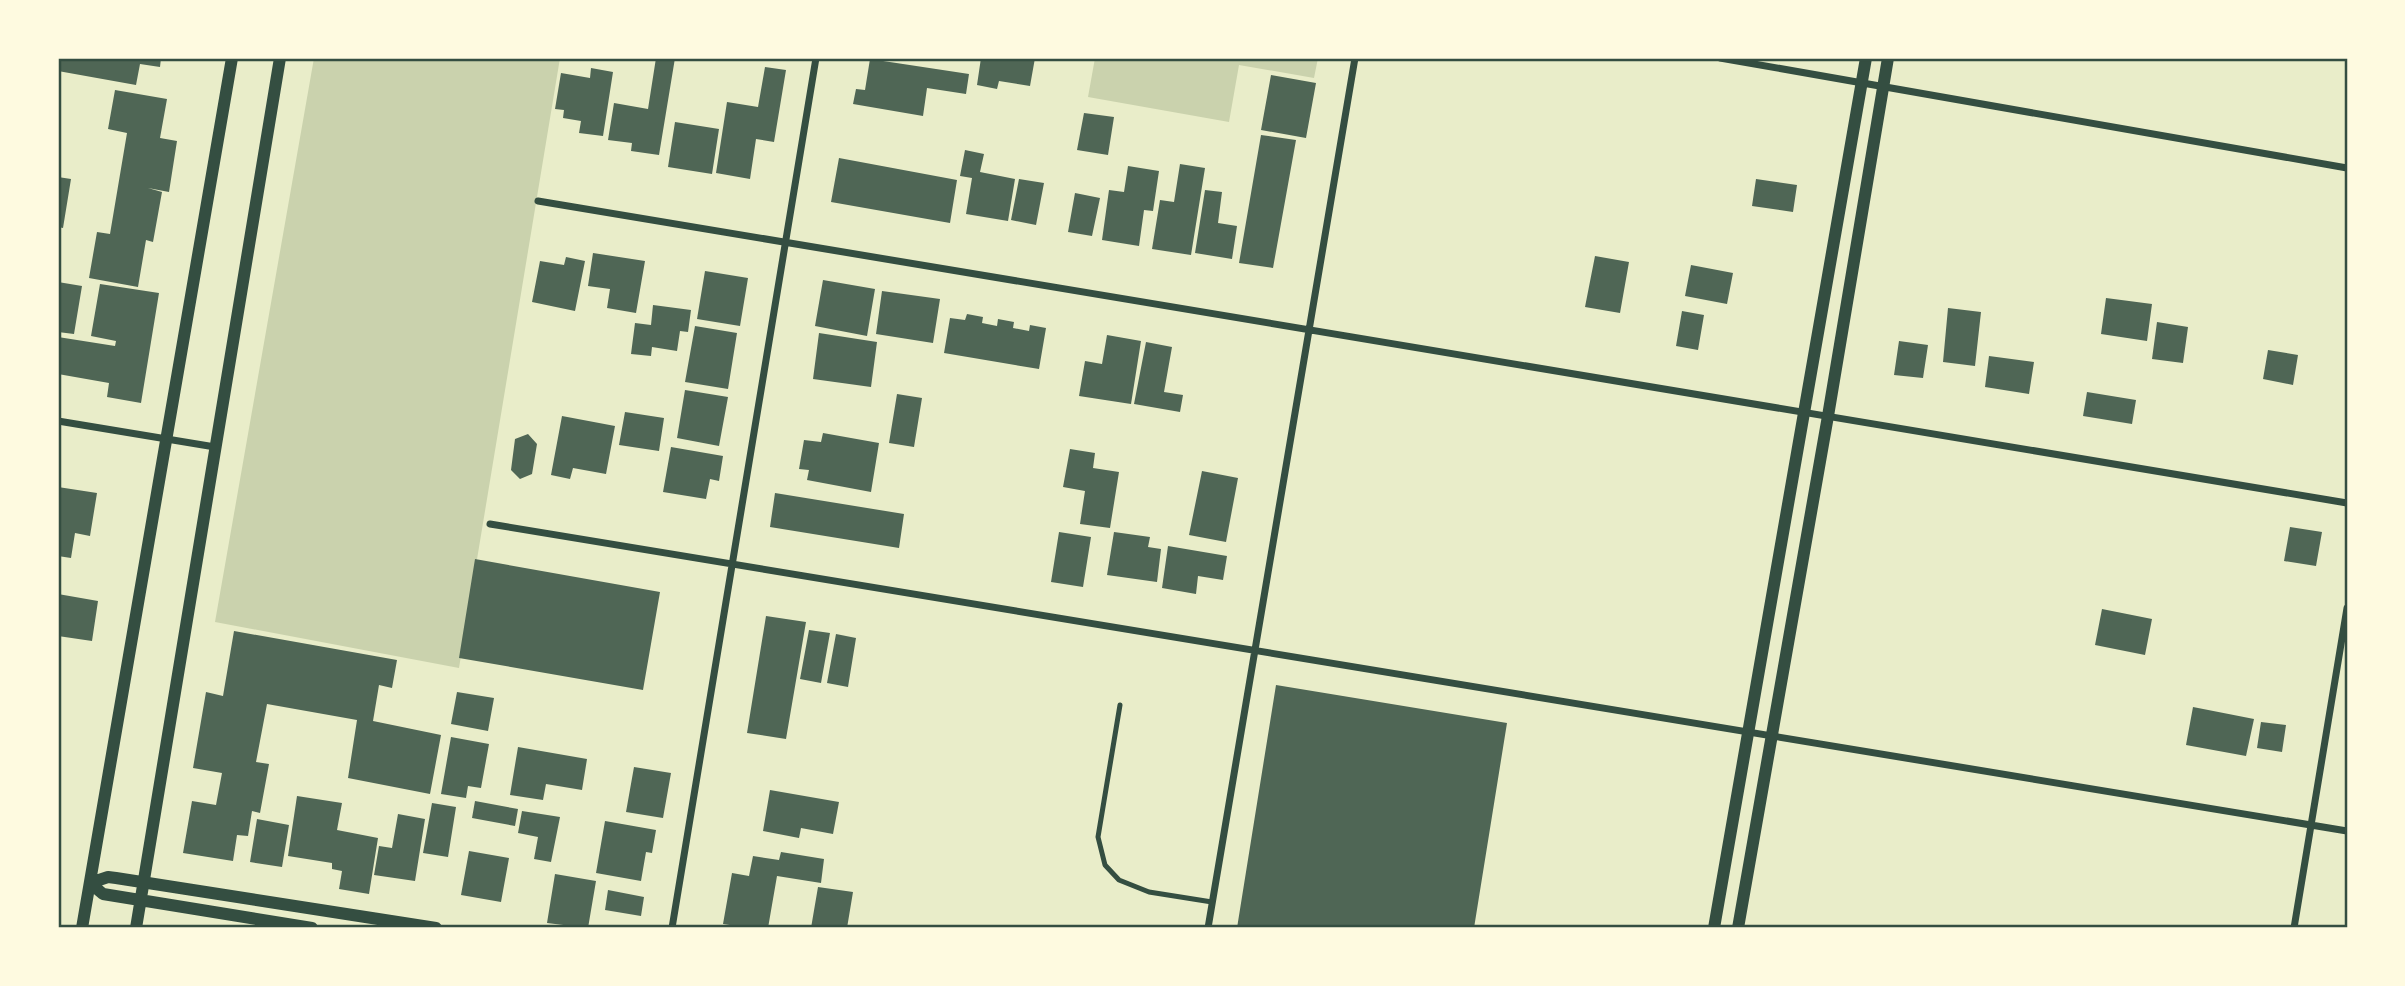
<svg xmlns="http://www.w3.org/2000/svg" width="2405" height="986" font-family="Merriweather,serif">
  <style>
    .green { fill: #cad2ad }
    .building { fill: #4f6655 }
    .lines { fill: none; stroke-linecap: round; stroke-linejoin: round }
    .service { stroke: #344e41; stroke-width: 5 }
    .minor { stroke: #344e41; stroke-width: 7 }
    .tertiary { stroke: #344e41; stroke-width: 12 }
    .neatline { fill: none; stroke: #344e41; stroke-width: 2.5 }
  </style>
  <rect width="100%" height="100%" fill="#e9edc9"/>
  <path class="green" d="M314 58H560L459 668 215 622Z
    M1095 58H1318L1314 78 1239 65 1229 122 1088 97Z"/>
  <path class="building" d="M58 58H161L160 67 140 64 136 85 58 71Z
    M656 58H675L659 155 631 151 632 143 608 140 614 103 648 109Z
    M981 58H1035L1030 86 999 81 997 89 977 85Z
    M870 59 969 74 966 94 927 88 923 116 853 104 856 89 865 90Z
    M765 67 786 70 774 142 756 139 750 179 716 173 727 102 758 107Z
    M591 68 613 72 603 136 579 133 581 121 563 118 564 110 555 109 561 73 590 78Z
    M1271 75 1316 83 1306 138 1261 130Z
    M115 90 167 99 160 138 177 141 169 192 148 188 162 192 153 242 146 240 138 287 89 278 97 232 110 234 127 133 108 129Z
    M1084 113 1114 117 1108 155 1077 150Z
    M675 122 719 129 712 174 668 167Z
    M1261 135 1296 140 1273 268 1239 263Z
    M965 150 984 154 980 172 1015 179 1008 221 966 214 972 178 960 176Z
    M839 158 957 180 950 223 831 202Z
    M1180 164 1205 168 1191 255 1152 249 1160 200 1174 202Z
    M1128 166 1159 171 1153 211 1144 210 1139 246 1102 240 1109 190 1124 192Z
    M58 177 71 179 63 228 58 227Z
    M1019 179 1044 183 1036 225 1011 220Z
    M1756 179 1797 185 1793 212 1752 206Z
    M1205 190 1222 192 1218 223 1237 226 1232 259 1195 253Z
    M1075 193 1100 198 1092 236 1068 232Z
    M593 253 645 261 636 313 607 308 610 289 588 286Z
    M1595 256 1629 262 1620 313 1585 307Z
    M566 257 585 261 575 311 532 302 540 261 564 265Z
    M1691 265 1733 273 1727 304 1685 296Z
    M705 271 748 278 740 326 697 319Z
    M823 280 875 289 867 336 815 326Z
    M58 282 82 286 74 334 58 332Z
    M100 284 159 293 141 403 107 397 109 383 58 374V337L115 346 116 341 91 336Z
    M882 291 940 299 933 343 876 334Z
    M2106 298 2152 304 2147 341 2101 334Z
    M653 305 691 310 688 332 680 331 677 351 652 347 651 356 631 354 635 323 651 325Z
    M1948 308 1981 312 1975 366 1943 362Z
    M1682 311 1704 315 1698 350 1676 346Z
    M967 314 983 317 982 323 997 326 998 319 1014 322 1013 328 1029 331 1030 325 1046 328 1039 369 944 353 950 318 965 320Z
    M2157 322 2188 327 2183 363 2152 359Z
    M695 326 737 333 728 389 685 382Z
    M819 333 877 342 871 387 813 379Z
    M1107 335 1141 341 1131 404 1079 396 1085 361 1102 364Z
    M1899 341 1928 345 1923 378 1894 375Z
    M1146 342 1172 347 1164 392 1183 395 1180 412 1134 404Z
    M2268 350 2298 355 2293 385 2263 379Z
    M1989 356 2034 362 2029 394 1985 387Z
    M685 390 728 397 719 446 677 438Z
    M2087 392 2136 400 2132 424 2083 416Z
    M897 394 922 398 914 447 889 443Z
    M625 412 664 418 659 451 619 445Z
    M562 416 615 426 606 474 573 468 570 479 551 475Z
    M823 433 879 443 871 492 807 480 809 470 799 469 804 440 821 442Z
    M528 434 537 444 532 474 520 479 511 470 515 439Z
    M671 447 723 456 719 481 710 479 706 499 663 492Z
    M1070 449 1095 453 1093 468 1119 472 1110 528 1080 524 1085 491 1063 487Z
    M1202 471 1238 478 1226 542 1189 535Z
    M58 487 97 493 90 536 75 533 71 558 58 556Z
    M775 493 904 514 899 548 770 527Z
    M2290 527 2322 532 2316 566 2284 561Z
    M1059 532 1091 537 1083 587 1051 582Z
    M1114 532 1150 537 1148 547 1161 549 1157 582 1107 575Z
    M1168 546 1227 556 1223 580 1198 576 1196 594 1162 588Z
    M475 559 660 592 643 690 459 658Z
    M58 594 98 601 92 641 58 636Z
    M2102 609 2152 619 2145 655 2095 645Z
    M766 616 806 622 786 739 747 733Z
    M809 630 830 633 821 683 800 679Z
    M234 631 397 660 392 688 379 685 373 721 441 735 430 794 348 778 357 720 267 704 256 762 269 764 260 813 252 811 248 836 237 835 233 861 183 853 192 801 216 805 222 773 193 768 206 692 223 696Z
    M836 634 856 638 848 687 827 683Z
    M1276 685 1507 723 1474 928H1237Z
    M457 692 494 698 488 731 451 724Z
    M2193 707 2254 719 2246 756 2186 745Z
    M2261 722 2286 725 2282 752 2257 748Z
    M451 737 489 744 481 788 468 786 466 798 441 794Z
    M518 747 587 759 582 790 546 784 543 800 510 795Z
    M634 767 671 773 663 818 626 812Z
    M770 790 839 802 833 834 801 828 799 838 763 831Z
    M297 796 342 803 337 830 378 838 369 894 339 889 342 871 332 869V863L288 856Z
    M475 801 518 809 515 826 472 818Z
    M432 803 456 807 448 857 423 853Z
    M522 811 560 817 551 862 534 859 538 837 518 833Z
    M398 814 425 819 415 881 374 875 379 846 392 848Z
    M257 819 289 825 282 867 250 862Z
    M605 821 656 830 652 853 646 852 641 881 596 873Z
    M469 851 509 858 501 902 461 895Z
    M781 852 824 859 821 883 777 876 768 928H750L723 924 732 873 749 876 753 856 779 860Z
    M555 874 596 881 588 928 547 923Z
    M818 887 853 892 847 928H811Z
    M608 890 644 897 641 916 605 910Z"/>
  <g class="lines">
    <path class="service" d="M1120 705 1098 837 1105 865 1119 880 1149 892 1212 902"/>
    <path class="minor" d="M1720 58 2347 168
      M538 201 2347 503
      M58 421 215 447
      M490 524 2347 831
      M672 928 816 58
      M1208 928 1355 58
      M2294 928 2347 608"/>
    <path class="tertiary" d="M90 883 108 877 116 878 436 928
      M90 883 103 894 312 928
      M82 928 232 58
      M136 928 280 58
      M1714 928 1866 58
      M1738 928 1828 416 1888 58"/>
  </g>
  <rect width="2405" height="986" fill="none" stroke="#fefae0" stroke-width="119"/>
  <rect x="60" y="60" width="2286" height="866" class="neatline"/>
</svg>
